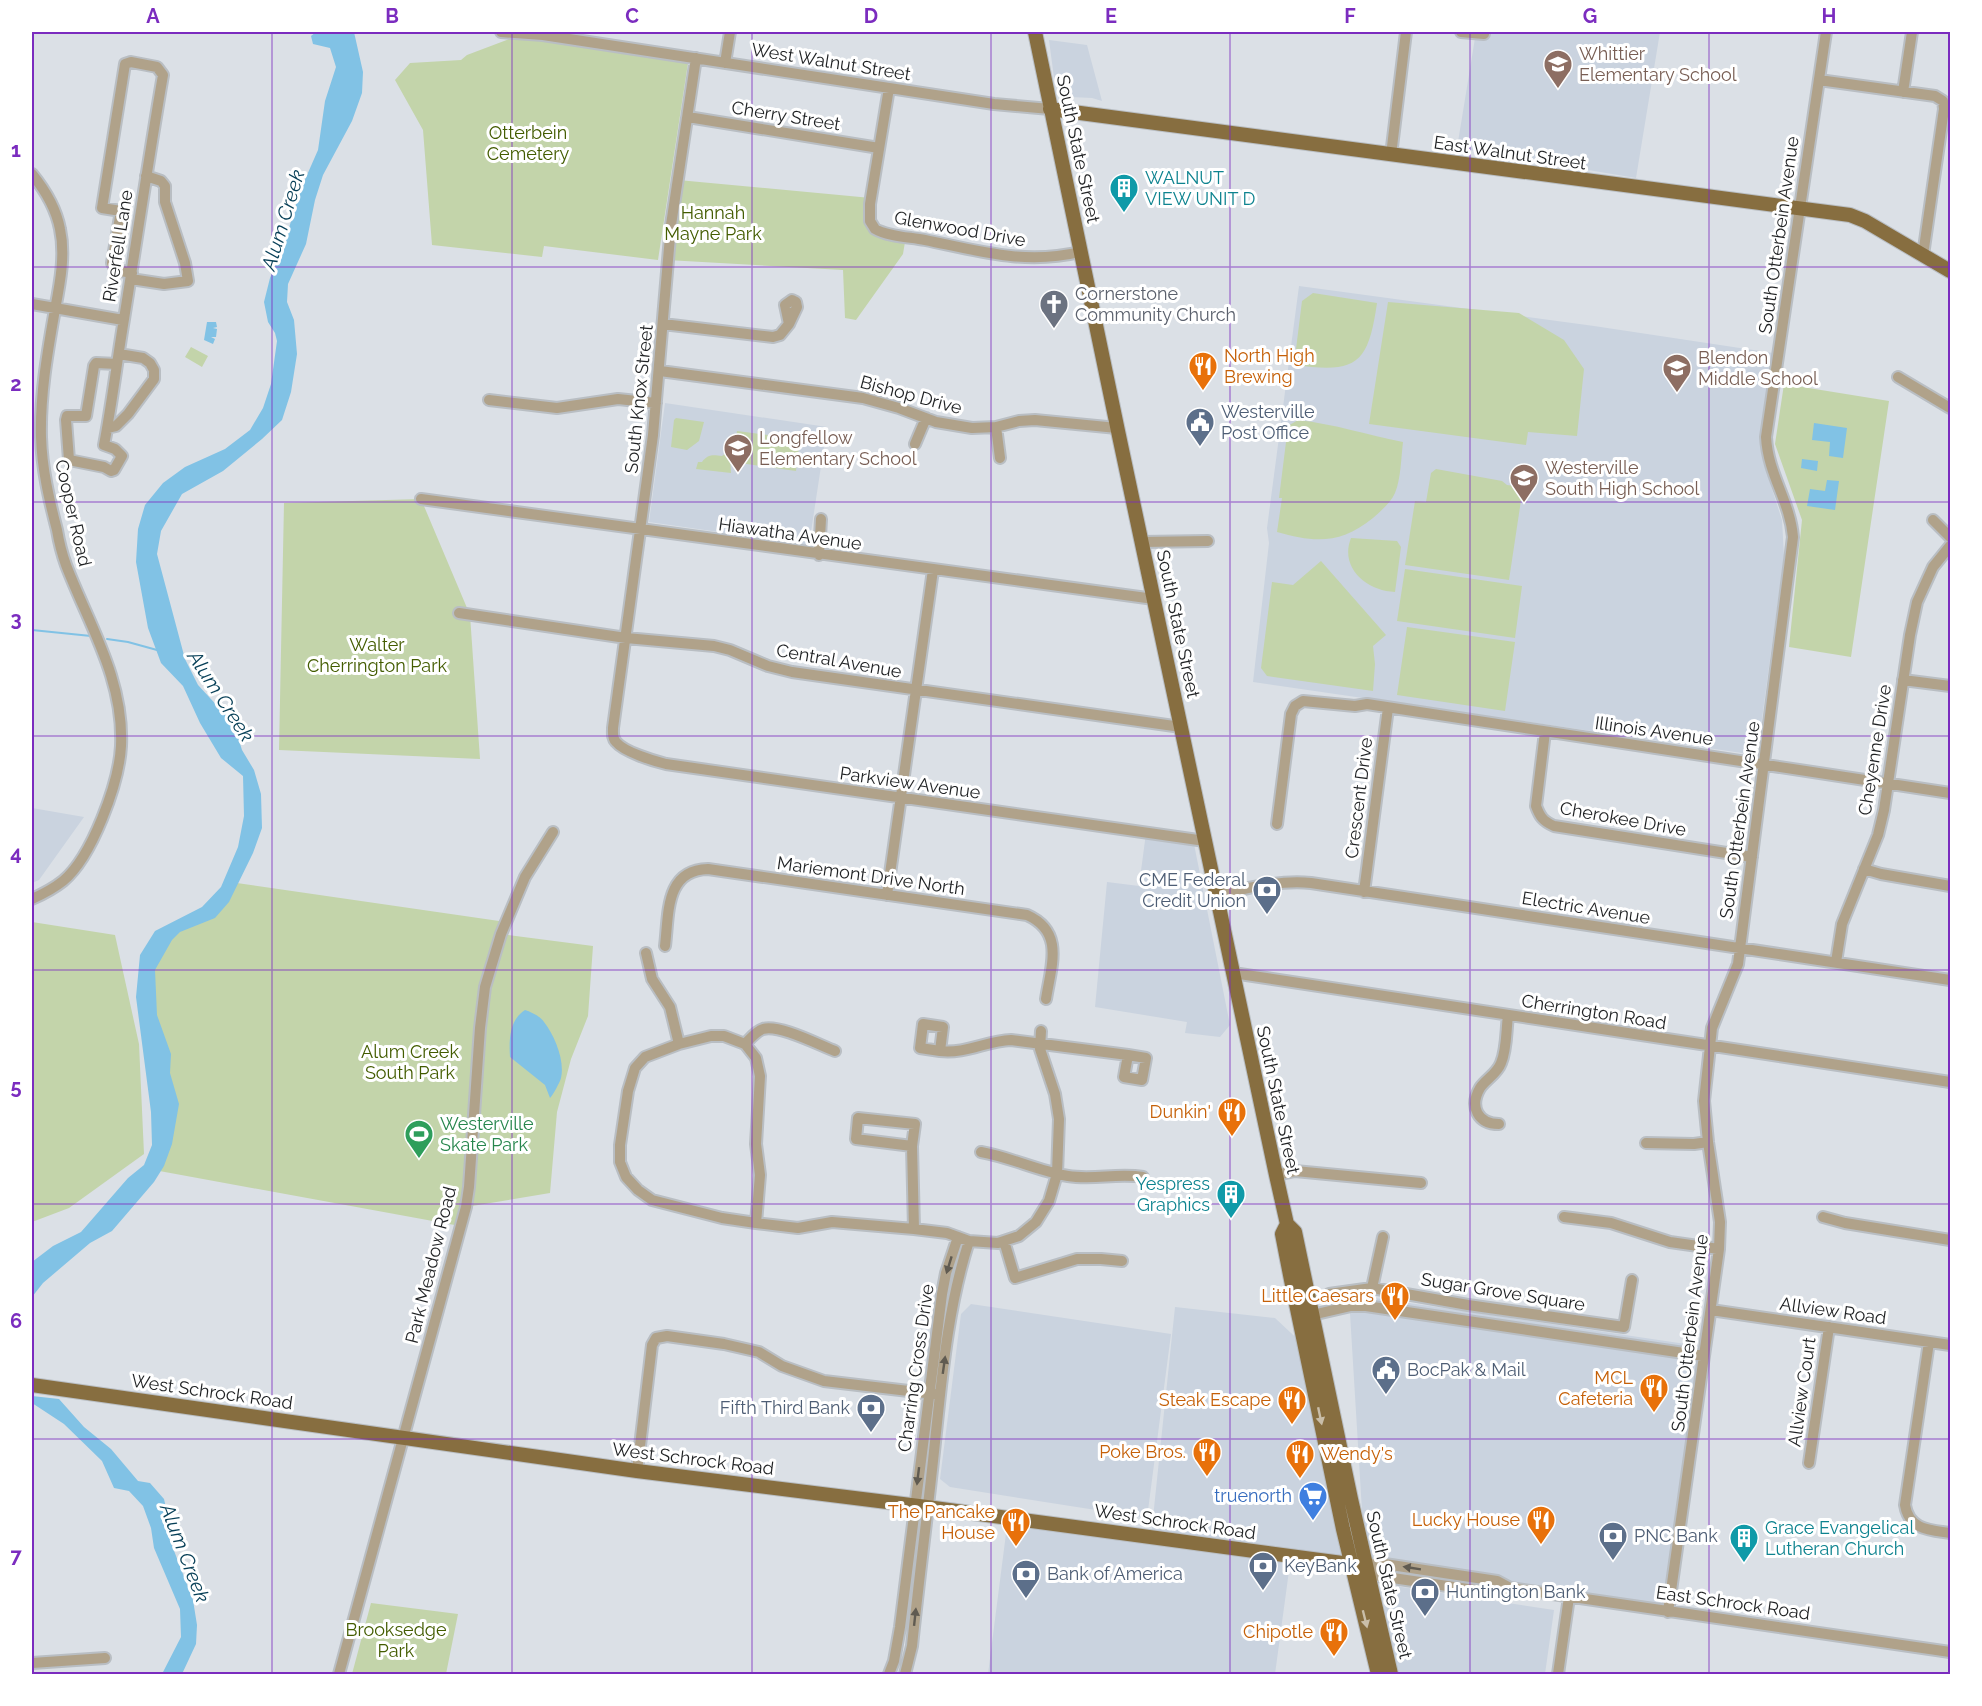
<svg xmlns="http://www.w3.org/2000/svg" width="1982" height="1706" font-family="Raleway,sans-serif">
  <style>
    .built { fill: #cad3df }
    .green { fill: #c3d4aa }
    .water { fill: #81c2e5 }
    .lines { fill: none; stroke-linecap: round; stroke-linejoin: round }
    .stream { stroke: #81c2e5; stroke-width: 2 }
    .minor-casing { stroke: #b9bec3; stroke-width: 14 }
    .major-casing { stroke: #b9bec3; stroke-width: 16 }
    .minor { stroke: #b0a28a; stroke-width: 10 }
    .major { stroke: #876e40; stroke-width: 14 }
    .oneway { fill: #605b51 }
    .oneway2 { fill: #c9bea9 }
    .grid { fill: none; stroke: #7b2cbf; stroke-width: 1.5; stroke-opacity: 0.55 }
    .labels { text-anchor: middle; stroke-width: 6; stroke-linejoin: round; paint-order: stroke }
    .education-label { font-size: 18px; fill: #785e54; stroke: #fff; text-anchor: start }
    .street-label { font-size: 18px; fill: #1f2123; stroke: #fff }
    .park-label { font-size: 18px; fill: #435c00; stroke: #fff }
    .culture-label { font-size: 18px; fill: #0d838f; stroke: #fff; text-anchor: start }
    .worship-label { font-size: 18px; fill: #5b616d; stroke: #fff; text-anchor: start }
    .food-label { font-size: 18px; fill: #c56008; stroke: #fff; text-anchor: end }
    .service-label { font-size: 18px; fill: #4e5e75; stroke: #fff; text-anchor: start }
    .leisure-label { font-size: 18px; fill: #27864d; stroke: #fff; text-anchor: start }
    .shop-label { font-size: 18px; fill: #366cbe; stroke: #fff; text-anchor: end }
    .water-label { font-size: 20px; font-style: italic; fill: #053e56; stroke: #fff }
    .neatline { fill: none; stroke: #7b2cbf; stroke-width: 2 }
    .grid-label { font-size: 20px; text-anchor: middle; font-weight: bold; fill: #7b2cbf }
  </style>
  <rect width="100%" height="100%" fill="#dbe0e6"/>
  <path class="built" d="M1476 32H1660L1636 178 1457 148Z
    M1049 40 1087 45 1102 101 1092 98 1071 97 1058 85H1055Z
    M1299 286 1594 326 1773 353 1761 446 1763 461 1782 520 1784 556 1758 748 1749 754 1253 682 1269 543 1267 528Z
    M665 403 827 427 809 545 649 522Z
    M32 808 84 817 39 880 32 883Z
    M1146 833 1193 839 1230 1025 1220 1037 1185 1033 1187 1022 1095 1007 1107 882 1139 886Z
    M1355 1295 1706 1347 1668 1612 1291 1556 1275 1674H988L1008 1518 1151 1537 1175 1307 1275 1318 1322 1362 1365 1560 1349 1297Z
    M971 1304 1171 1334 1147 1518 950 1487 940 1479 961 1314Z
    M1395 1586 1554 1610 1545 1674H1397L1388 1640 1383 1597Z"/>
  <path class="green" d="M517 36 688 63 658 260 544 246 542 257 432 245 423 130 395 80 410 63 461 60 467 55Z
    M678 180 871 198 872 226 906 236 903 254 856 320 845 318 843 270 667 260Z
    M1313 293 1377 303C1368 366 1356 373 1294 365L1302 301Z
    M1388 302 1519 313 1564 340 1584 369 1577 436 1528 432 1526 445 1369 424Z
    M191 347 208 356 202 367 185 357Z
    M1784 384 1889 401 1851 657 1789 647 1802 520 1775 444Z
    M676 418 704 422 699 441 687 450 671 447 674 420Z
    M1298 420C1334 424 1368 435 1403 442 1401 458 1401 478 1395 493 1391 502 1381 511 1373 518 1341 544 1315 543 1277 532L1282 498H1279L1288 426Z
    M737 431 800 439 796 471 733 462Z
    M726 453 730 455 731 473 696 469 698 462H702C708 454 713 455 722 456Z
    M1436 469 1502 481 1507 485 1523 487 1509 580 1405 565 1415 501 1426 502 1431 473Z
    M421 499 470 615 480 759 279 750 284 503Z
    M1351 538 1397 541 1401 547 1395 592C1367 591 1339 568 1351 538Z
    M1321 561 1386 635 1373 646 1375 664 1373 691 1267 676 1261 668 1272 582 1293 585Z
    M1405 569 1522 586 1515 638 1397 621Z
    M1407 627 1515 642 1505 711 1397 695Z
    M230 882 506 922 501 934 593 946 588 1016 571 1059 557 1112 550 1193 466 1207 460 1226 154 1170 148 966 167 931 209 910Z
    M32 922 115 935 139 1044 144 1154 69 1208 32 1222Z
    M371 1603 458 1614 446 1674H352Z"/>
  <path class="water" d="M316 32H354L363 72 362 93 352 121 323 175 315 200 306 244 288 284 287 302 294 320 297 354 291 392 282 420 262 439 223 471 182 494 161 531 157 554 185 659 198 685 234 724 242 750 254 770 261 794 262 828 253 853 229 902 215 918 180 932 172 940 155 970 157 1015 171 1054 170 1073 179 1104 172 1144 164 1166 154 1182 112 1231 90 1243 43 1283 32 1297V1262L53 1246 81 1232 128 1178 144 1165 152 1145 151 1112 136 997 140 955 155 931 202 907 221 887 238 847 244 816 243 776 221 758 200 723 183 686 161 663 148 628 136 562 138 529 145 505 163 483 185 467 225 449 250 430 263 408 271 384 277 341 275 333 268 322 264 302 270 278 283 248 300 191 318 150 325 101 336 67 330 48 313 44 311 36Z
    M207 322H216L217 327 213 328 217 329 216 337H211L215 339 213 344 204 340Z
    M1814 423 1847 428 1843 458 1829 456 1830 442 1812 440Z
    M1802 459 1818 461 1817 471 1801 468Z
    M1827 480 1839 481 1835 510 1807 506 1810 489 1825 491Z
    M525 1010C531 1012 540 1016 544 1022 555 1036 565 1061 561 1078 560 1082 553 1095 550 1098L545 1085 510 1057C509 1041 509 1020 525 1010Z
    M32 1396 59 1399 84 1427 111 1449 138 1481 150 1483 164 1499 167 1512 166 1530 193 1600 197 1625 196 1644 182 1674H162L181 1637 180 1609 154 1548 151 1528 143 1506 129 1491 114 1488 102 1461 64 1424 32 1403Z"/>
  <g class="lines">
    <path class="stream" d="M32 630 91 636
      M107 639 128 642 157 650"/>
    <g class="minor-casing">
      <path id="minor" d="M501 32 543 35 994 104 1050 109
        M1461 32 1484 34
        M696 58 671 225 653 435 613 728C613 733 612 738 616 742 624 752 654 761 666 764L1205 841
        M725 63 730 32
        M1819 80 1935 96 1943 101 1944 109 1923 255
        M889 88 870 204V221L875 229C889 237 910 237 925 240 979 251 1025 265 1080 252
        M1903 92 1912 32
        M688 117 879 148
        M1391 155 1406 32
        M32 174C45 190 56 208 60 229 66 257 59 288 54 315 47 355 40 396 41 437 42 469 49 499 57 530 59 542 62 554 66 565 89 625 124 679 121 746 119 783 92 857 63 881 53 889 43 894 32 899
        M131 279 164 284 188 281 185 263 165 202V186L161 181 146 176
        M32 304 123 320
        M663 324 773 337 780 335 789 324 785 305 792 300 796 302 797 307 789 324
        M117 364 96 363 94 366 86 416H67L66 420 69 460 104 467 111 471 114 470 122 456 115 449 104 445C112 403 117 361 124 319 137 238 149 156 163 75L157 67 131 62 125 64 102 208 121 211 112 263 116 270 132 273
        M660 371 863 398 899 408 936 422 972 428 996 427 1019 421 1035 420 1117 428
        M1898 377 1950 408
        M489 400 557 408 618 399 656 403
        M996 427 1000 458
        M107 428 116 426 128 414 154 379V370L150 363 143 358 119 354
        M915 444 926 418
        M421 499 1154 599
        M1933 520 1950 537
        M1142 542 1208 541
        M819 555 821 519
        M459 613 626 638 714 646 730 650 768 666 792 672 1181 727
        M1903 680 1950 686
        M1545 732 1536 806C1540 817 1543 821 1554 826L1752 857
        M1277 824 1291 714 1295 706 1303 701 1355 706 1367 704 1950 793
        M1864 869 1881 874 1950 886
        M1364 892 1388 708
        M887 895 933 570
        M1216 895C1248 888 1279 880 1311 883L1950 980
        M665 946C669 913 665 870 708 869L1027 915C1065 932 1051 966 1046 999
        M646 953 652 979 670 1007 679 1044
        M1836 962 1842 924 1878 835 1884 810 1910 635 1917 602 1933 567 1950 546
        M1233 973 1950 1082
        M923 1024 943 1027 940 1051 920 1048Z
        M745 1044C750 1039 756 1031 763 1029 779 1024 819 1045 835 1051
        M940 1051C966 1054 986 1041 1011 1040L1128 1055
        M1128 1055 1146 1058 1142 1080 1124 1077Z
        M858 1118 915 1124 912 1146 856 1139Z
        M1499 1124C1478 1124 1469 1107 1480 1088 1486 1079 1497 1074 1501 1063 1507 1049 1506 1030 1508 1016
        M1646 1143 1694 1144 1708 1142
        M912 1146 914 1229
        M981 1152C1010 1157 1038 1171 1068 1176 1093 1180 1118 1173 1143 1177
        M1276 1175 1295 1171 1421 1183
        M1564 1217 1611 1223 1670 1242 1719 1249
        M1823 1217 1845 1223 1950 1240
        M756 1223 760 1175 756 1144 760 1076 756 1058 745 1044 724 1036H711L679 1044 645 1057 635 1068 628 1091 620 1145V1162L626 1177 638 1190 652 1200 722 1218 756 1223 798 1228 832 1222 914 1229 947 1233 969 1241 998 1243 1019 1236 1036 1222 1049 1201 1057 1174 1059 1119 1055 1094 1040 1049 1041 1031
        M1004 1241 1015 1278 1077 1259H1101L1122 1261
        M1372 1288 1383 1237
        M1329 1294 1372 1288 1468 1305 1624 1327 1632 1280
        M1711 1310 1950 1345
        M1312 1315 1351 1306H1366L1704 1356
        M1929 1342 1905 1505C1909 1530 1930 1530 1950 1533
        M1809 1463 1829 1327
        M637 1471 652 1345 656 1338 667 1336 724 1344 759 1352 782 1366 824 1381 934 1394
        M1365 1566 1378 1563 1497 1581 1510 1588 1950 1652
        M1365 1566 1379 1576 1495 1593 1510 1588
        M1668 1612 1719 1249 1720 1222 1708 1142 1704 1101 1712 1028 1738 964 1793 537C1790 501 1768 475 1766 437L1826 32
        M32 1663 105 1658
        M339 1674 466 1207 469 1187 480 1028 485 987 501 934 525 877 553 832
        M889 1674 894 1661 900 1627 942 1294 946 1273 958 1237
        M905 1674 912 1646C919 1578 928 1510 935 1442 942 1375 948 1306 969 1241
        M1558 1674 1569 1597"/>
    </g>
    <g class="major-casing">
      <path id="major" d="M1035 32 1118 431 1276 1175 1287 1224 1295 1232 1351 1499 1391 1674
        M1050 109 1850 215 1865 221 1950 271
        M1287 1224 1282 1234 1291 1280 1343 1529 1378 1674
        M32 1385 637 1471 927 1507 1365 1566"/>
    </g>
    <use href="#minor" class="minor"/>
    <use href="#major" class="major"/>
  </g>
  <defs><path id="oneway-solid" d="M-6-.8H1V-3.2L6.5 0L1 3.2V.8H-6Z" transform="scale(1.5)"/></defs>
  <g class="oneway">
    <use href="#oneway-solid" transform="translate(949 1265) rotate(107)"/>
    <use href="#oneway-solid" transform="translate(944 1365) rotate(-82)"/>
    <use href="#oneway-solid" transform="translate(918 1476) rotate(97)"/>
    <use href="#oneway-solid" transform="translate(1412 1568) rotate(-171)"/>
    <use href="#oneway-solid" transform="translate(915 1617) rotate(-84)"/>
  </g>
  <g class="oneway2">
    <use href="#oneway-solid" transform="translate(1320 1416) rotate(78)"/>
    <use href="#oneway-solid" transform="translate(1365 1619) rotate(76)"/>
  </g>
  <path class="grid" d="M272 32V1674M512 32V1674M752 32V1674M991 32V1674M1230 32V1674M1470 32V1674M1709 32V1674M32 267H1950M32 502H1950M32 736H1950M32 970H1950M32 1204H1950M32 1439H1950"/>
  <defs>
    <g id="school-pin" transform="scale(1.5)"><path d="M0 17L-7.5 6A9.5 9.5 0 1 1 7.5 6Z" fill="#8d6e63" stroke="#fff"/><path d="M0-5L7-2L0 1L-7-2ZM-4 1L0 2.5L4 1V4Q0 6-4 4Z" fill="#fff"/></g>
    <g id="building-pin" transform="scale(1.5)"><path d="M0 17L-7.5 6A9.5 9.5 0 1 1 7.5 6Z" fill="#0f9aa8" stroke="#fff"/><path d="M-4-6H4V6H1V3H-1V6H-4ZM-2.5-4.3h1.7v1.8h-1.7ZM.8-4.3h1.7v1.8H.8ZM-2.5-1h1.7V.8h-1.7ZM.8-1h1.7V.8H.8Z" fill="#fff"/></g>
    <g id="church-pin" transform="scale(1.5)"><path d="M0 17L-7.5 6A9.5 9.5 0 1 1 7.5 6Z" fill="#6b7280" stroke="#fff"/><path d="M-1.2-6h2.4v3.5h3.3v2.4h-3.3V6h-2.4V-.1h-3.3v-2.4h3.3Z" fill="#fff"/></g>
    <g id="restaurant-pin" transform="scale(1.5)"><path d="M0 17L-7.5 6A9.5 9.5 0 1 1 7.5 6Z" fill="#e8710a" stroke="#fff"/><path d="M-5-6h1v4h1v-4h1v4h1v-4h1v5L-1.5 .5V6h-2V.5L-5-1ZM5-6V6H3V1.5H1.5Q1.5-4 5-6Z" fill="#fff"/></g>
    <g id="civic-pin" transform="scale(1.5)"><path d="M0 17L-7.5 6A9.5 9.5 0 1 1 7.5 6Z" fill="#5c6f8a" stroke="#fff"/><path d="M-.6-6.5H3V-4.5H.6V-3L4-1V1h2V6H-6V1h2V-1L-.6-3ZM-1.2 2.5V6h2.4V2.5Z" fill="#fff"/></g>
    <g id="bank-pin" transform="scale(1.5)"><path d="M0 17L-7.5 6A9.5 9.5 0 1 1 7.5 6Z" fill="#5c6f8a" stroke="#fff"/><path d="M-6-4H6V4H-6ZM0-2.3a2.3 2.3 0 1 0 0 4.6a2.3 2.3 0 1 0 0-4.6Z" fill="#fff"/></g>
    <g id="stadium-pin" transform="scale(1.5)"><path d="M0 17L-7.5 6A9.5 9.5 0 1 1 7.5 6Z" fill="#2e9e5b" stroke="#fff"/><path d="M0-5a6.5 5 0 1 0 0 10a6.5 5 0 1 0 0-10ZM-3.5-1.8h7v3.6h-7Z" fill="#fff"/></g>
    <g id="supermarket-pin" transform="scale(1.5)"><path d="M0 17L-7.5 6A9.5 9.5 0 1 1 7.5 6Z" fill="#3f7fe0" stroke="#fff"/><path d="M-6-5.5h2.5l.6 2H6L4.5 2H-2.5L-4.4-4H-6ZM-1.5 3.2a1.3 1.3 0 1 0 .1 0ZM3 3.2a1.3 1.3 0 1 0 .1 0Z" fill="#fff"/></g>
  </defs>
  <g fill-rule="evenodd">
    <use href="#school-pin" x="1558" y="64"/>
    <use href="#building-pin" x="1124" y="188"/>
    <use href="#church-pin" x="1054" y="304"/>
    <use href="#restaurant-pin" x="1203" y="366"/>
    <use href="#school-pin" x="1677" y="368"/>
    <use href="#civic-pin" x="1200" y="422"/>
    <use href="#school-pin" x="738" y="448"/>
    <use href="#school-pin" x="1524" y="478"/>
    <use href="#bank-pin" x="1267" y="890"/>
    <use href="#restaurant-pin" x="1232" y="1112"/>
    <use href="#stadium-pin" x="419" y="1134"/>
    <use href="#building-pin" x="1231" y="1194"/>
    <use href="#restaurant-pin" x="1395" y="1296"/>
    <use href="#civic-pin" x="1386" y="1370"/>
    <use href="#restaurant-pin" x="1654" y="1388"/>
    <use href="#restaurant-pin" x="1292" y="1400"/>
    <use href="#bank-pin" x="871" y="1408"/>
    <use href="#restaurant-pin" x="1207" y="1452"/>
    <use href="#restaurant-pin" x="1300" y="1454"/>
    <use href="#supermarket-pin" x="1313" y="1496"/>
    <use href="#restaurant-pin" x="1541" y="1520"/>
    <use href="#restaurant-pin" x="1016" y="1522"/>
    <use href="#bank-pin" x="1613" y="1536"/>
    <use href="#building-pin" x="1744" y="1538"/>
    <use href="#bank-pin" x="1263" y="1566"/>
    <use href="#bank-pin" x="1026" y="1574"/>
    <use href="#bank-pin" x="1425" y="1592"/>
    <use href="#restaurant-pin" x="1334" y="1632"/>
  </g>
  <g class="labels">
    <g class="education-label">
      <text x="1579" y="60">Whittier<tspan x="1579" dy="21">Elementary School</tspan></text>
      <text x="1698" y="364">Blendon<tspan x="1698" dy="21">Middle School</tspan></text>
      <text x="759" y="444">Longfellow<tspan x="759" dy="21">Elementary School</tspan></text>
      <text x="1545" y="474">Westerville<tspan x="1545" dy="21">South High School</tspan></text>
    </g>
    <g class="street-label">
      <text transform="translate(831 62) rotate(9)" y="6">West Walnut Street</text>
      <text transform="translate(786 116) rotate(9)" y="6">Cherry Street</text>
      <text transform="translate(1078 149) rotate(78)" y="6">South State Street</text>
      <text transform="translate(1510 153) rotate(8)" y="6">East Walnut Street</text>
      <text transform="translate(960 229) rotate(10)" y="6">Glenwood Drive</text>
      <text transform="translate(1779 235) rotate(-82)" y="6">South Otterbein Avenue</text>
      <text transform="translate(118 246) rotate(-81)" y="6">Riverfell Lane</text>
      <text transform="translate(911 395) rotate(15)" y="6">Bishop Drive</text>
      <text transform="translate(639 399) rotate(-84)" y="6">South Knox Street</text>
      <text transform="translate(73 513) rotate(77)" y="6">Cooper Road</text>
      <text transform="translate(790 534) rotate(8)" y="6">Hiawatha Avenue</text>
      <text transform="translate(1178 624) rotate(78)" y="6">South State Street</text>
      <text transform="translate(839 661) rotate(10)" y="6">Central Avenue</text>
      <text transform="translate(1654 731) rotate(8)" y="6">Illinois Avenue</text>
      <text transform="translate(1875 750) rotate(-81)" y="6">Cheyenne Drive</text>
      <text transform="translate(910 783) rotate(8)" y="6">Parkview Avenue</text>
      <text transform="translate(1359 798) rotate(-83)" y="6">Crescent Drive</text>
      <text transform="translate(1623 819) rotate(10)" y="6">Cherokee Drive</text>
      <text transform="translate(1740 820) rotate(-82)" y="6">South Otterbein Avenue</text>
      <text transform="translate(871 876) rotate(8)" y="6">Mariemont Drive North</text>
      <text transform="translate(1586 908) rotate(9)" y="6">Electric Avenue</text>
      <text transform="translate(1594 1012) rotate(9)" y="6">Cherrington Road</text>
      <text transform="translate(1278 1100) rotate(78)" y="6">South State Street</text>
      <text transform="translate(431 1265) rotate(-76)" y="6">Park Meadow Road</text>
      <text transform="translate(1503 1292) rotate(9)" y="6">Sugar Grove Square</text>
      <text transform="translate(1833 1311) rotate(8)" y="6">Allview Road</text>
      <text transform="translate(1690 1333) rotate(-83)" y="6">South Otterbein Avenue</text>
      <text transform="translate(916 1368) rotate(-82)" y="6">Charring Cross Drive</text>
      <text transform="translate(212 1392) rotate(8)" y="6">West Schrock Road</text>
      <text transform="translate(1802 1392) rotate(-82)" y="6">Allview Court</text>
      <text transform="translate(693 1459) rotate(7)" y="6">West Schrock Road</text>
      <text transform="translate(1175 1522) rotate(8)" y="6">West Schrock Road</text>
      <text transform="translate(1389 1585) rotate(77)" y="6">South State Street</text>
      <text transform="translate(1733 1603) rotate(8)" y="6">East Schrock Road</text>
    </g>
    <g class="park-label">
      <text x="528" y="139">Otterbein<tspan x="528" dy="21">Cemetery</tspan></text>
      <text x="713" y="219">Hannah<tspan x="713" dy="21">Mayne Park</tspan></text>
      <text x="377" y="651">Walter<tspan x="377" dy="21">Cherrington Park</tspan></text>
      <text x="410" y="1058">Alum Creek<tspan x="410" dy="21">South Park</tspan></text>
      <text x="396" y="1636">Brooksedge<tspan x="396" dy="21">Park</tspan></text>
    </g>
    <g class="culture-label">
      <text x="1145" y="184">WALNUT<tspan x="1145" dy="21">VIEW UNIT D</tspan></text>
      <text x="1210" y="1190" text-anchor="end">Yespress<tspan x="1210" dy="21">Graphics</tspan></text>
      <text x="1765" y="1534">Grace Evangelical<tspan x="1765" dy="21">Lutheran Church</tspan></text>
    </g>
    <g class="worship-label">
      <text x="1075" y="300">Cornerstone<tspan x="1075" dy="21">Community Church</tspan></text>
    </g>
    <g class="food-label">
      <text x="1224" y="362" text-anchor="start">North High<tspan x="1224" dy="21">Brewing</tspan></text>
      <text x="1211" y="1118">Dunkin'</text>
      <text x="1374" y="1302">Little Caesars</text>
      <text x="1633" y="1384">MCL<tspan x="1633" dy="21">Cafeteria</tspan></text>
      <text x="1271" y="1406">Steak Escape</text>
      <text x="1186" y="1458">Poke Bros.</text>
      <text x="1321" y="1460" text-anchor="start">Wendy's</text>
      <text x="995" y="1518">The Pancake<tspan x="995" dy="21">House</tspan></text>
      <text x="1520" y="1526">Lucky House</text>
      <text x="1313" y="1638">Chipotle</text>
    </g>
    <g class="service-label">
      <text x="1221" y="418">Westerville<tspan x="1221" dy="21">Post Office</tspan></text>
      <text x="1246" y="886" text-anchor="end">CME Federal<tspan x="1246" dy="21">Credit Union</tspan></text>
      <text x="1407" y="1376">BocPak &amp; Mail</text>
      <text x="850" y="1414" text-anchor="end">Fifth Third Bank</text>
      <text x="1634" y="1542">PNC Bank</text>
      <text x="1284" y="1572">KeyBank</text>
      <text x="1047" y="1580">Bank of America</text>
      <text x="1446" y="1598">Huntington Bank</text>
    </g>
    <g class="leisure-label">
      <text x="440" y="1130">Westerville<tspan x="440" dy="21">Skate Park</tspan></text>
    </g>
    <g class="shop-label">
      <text x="1292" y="1502">truenorth</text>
    </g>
    <g class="water-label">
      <text transform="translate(283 220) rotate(-73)" y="7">Alum Creek</text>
      <text transform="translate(221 696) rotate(57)" y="7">Alum Creek</text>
      <text transform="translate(185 1553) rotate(69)" y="7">Alum Creek</text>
    </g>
  </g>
  <rect width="1982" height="1706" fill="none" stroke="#ffffff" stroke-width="66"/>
  <rect x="33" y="33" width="1916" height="1640" class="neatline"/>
  <g class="grid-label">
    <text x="153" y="23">A</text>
    <text x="392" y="23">B</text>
    <text x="632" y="23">C</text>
    <text x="871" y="23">D</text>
    <text x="1111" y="23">E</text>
    <text x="1350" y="23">F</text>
    <text x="1590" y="23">G</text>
    <text x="1829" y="23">H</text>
    <text x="16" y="157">1</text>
    <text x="16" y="391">2</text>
    <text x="16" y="626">3</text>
    <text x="16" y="860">4</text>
    <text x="16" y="1094">5</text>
    <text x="16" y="1328">6</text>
    <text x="16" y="1563">7</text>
  </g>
</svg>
